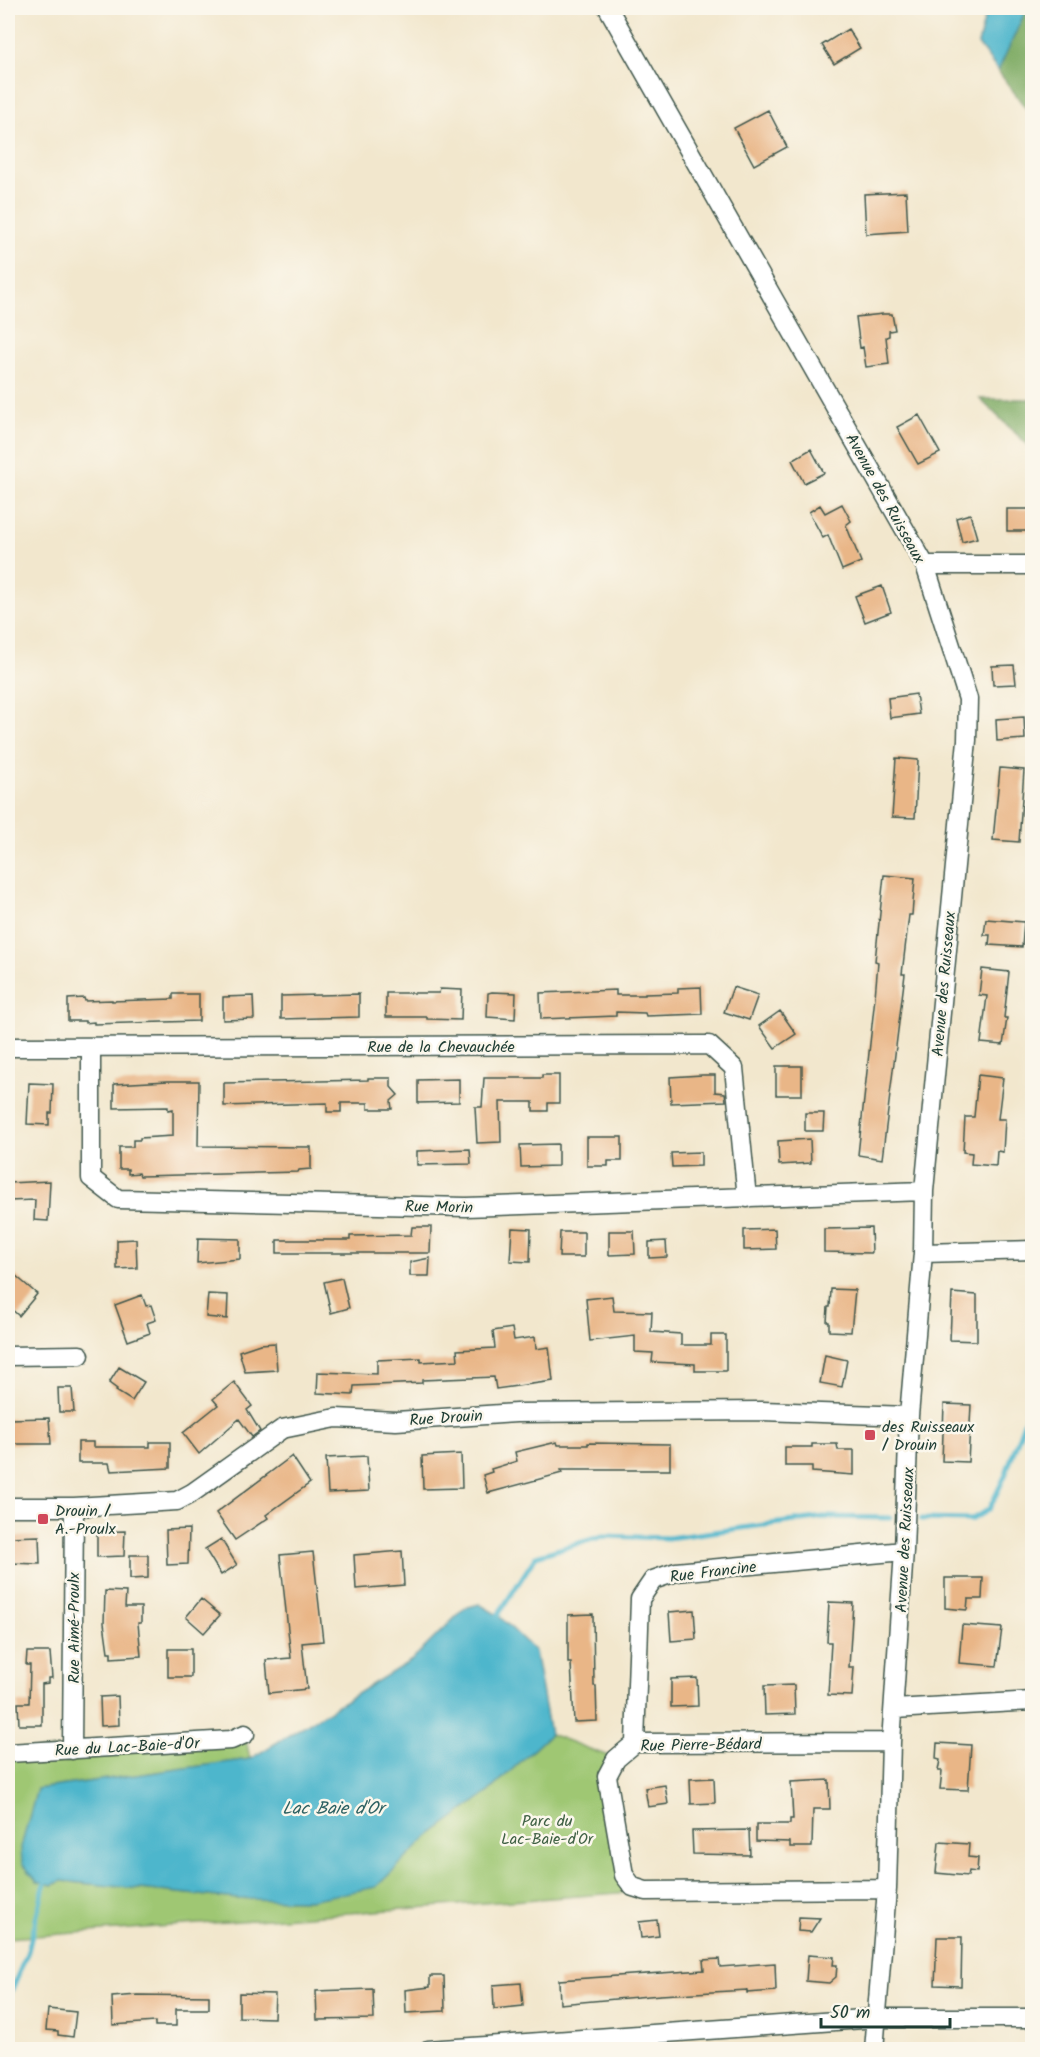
<svg xmlns="http://www.w3.org/2000/svg" width="1040" height="2057" font-family="Kalam,sans-serif">
  <style>
    .green { fill: #9fc773; stroke: #5f8254; stroke-width: 1.5 }
    .forest { fill: #7fac65; stroke: #4f744c; stroke-width: 1.5 }
    .water { fill: #4eb6cc; stroke: #367a80; stroke-width: 1.5 }
    .lines { fill: none; stroke-linecap: round; stroke-linejoin: round }
    .stream { stroke: #4eb6cc; stroke-width: 5 }
    .building { fill: #e9b687 }
    .minor-casing { stroke: #3f564b; stroke-width: 21 }
    .minor { stroke: #fff; stroke-width: 18 }
    .poi-dot { fill: #d1495b; stroke: #fbf7ec; stroke-width: 2 }
    .labels { text-anchor: middle; stroke-width: 5; stroke-linejoin: round; paint-order: stroke }
    .street-label { font-size: 16px; fill: #1f3d34; stroke: #fbf7ec }
    .poi-label { font-size: 16px; fill: #1f3d34; stroke: #fbf7ec; text-anchor: start }
    .park-label { font-size: 16px; fill: #3f6044; stroke: #fbf7ec }
    .water-label { font-size: 18px; font-style: italic; fill: #2d6162; stroke: #fbf7ec }
  </style>
  <rect width="100%" height="100%" fill="#fbf7ec"/>
  <filter id="ink" filterUnits="userSpaceOnUse"><feTurbulence type="fractalNoise" baseFrequency=".0167" numOctaves="2"/><feDisplacementMap in="SourceGraphic" scale="12" xChannelSelector="R" yChannelSelector="G"/><feConvolveMatrix kernelMatrix="1 2 1 2 8 2 1 2 1" color-interpolation-filters="sRGB"/></filter>
  <filter id="wash" filterUnits="userSpaceOnUse"><feTurbulence type="fractalNoise" baseFrequency=".008" numOctaves="4" result="noise"/><feDisplacementMap in="SourceGraphic" scale="24" xChannelSelector="R" yChannelSelector="G"/><feGaussianBlur stdDeviation="1.35" result="paint"/><feColorMatrix in="noise" values="0 0 0 0 0 0 0 0 0 0 0 0 0 0 0 0 0 1.4 0 .05"/><feComposite in="paint" operator="in"/></filter>
  <g filter="url(#wash)">
    <rect width="100%" height="100%" fill="#f2e7cd"/>
    <path class="green" d="M245 1734 250 1759 37 1789V1881L52 1885 62 1881 238 1899 309 1900 430 1835 486 1794 550 1734 616 1759 607 1777 624 1875 646 1891 8 1938V1753Z"/>
    <path class="forest" d="M1027 8H1032V111H1028L998 71Z
      M980 399H1032V449Z"/>
    <path class="water" d="M987 8H1027L998 71 978 44Z
      M479 1604 498 1615 535 1651 550 1734 486 1794 430 1835 376 1887 309 1900 238 1899 62 1881 52 1885 37 1881 22 1863 21 1847 37 1789 250 1759 412 1660 465 1608Z"/>
    <g class="lines">
      <path class="stream" d="M921 1519 971 1520 989 1509 1005 1476 1032 1400
        M498 1615 536 1556 603 1536 668 1538 824 1517 890 1518
        M8 1999 28 1951 45 1883"/>
    </g>
    <g id="blocks">
      <path class="building" d="M848 29 860 48 834 64 822 45Z
        M768 110 787 147 754 165 734 128Z
        M906 192 908 231 866 234 864 194Z
        M883 314H892L895 330 889 331V336L886 337 889 364 866 367 863 347 860 348 856 317Z
        M919 415 940 453 918 464 897 427Z
        M811 449 824 473 804 483 792 460Z
        M842 504 851 521 846 525 861 562 842 570 828 535 823 538 809 512 820 505 825 513Z
        M1007 509H1032V531H1007Z
        M970 514 977 538 962 542 956 518Z
        M882 586 891 612 865 622 855 596Z
        M1014 665 1016 684 993 685 992 666Z
        M916 694 919 714 890 718 888 698Z
        M1024 717 1025 739 997 741 996 719Z
        M896 758 918 760 915 818 892 817Z
        M1000 768 1024 770 1019 842 993 840Z
        M884 875 915 878 912 915H909L902 974H905L882 1159 858 1155 875 997 878 962 875 961Z
        M986 919 1024 922 1022 947 989 945 990 935H984Z
        M982 969 1009 972 1004 1018H1007L1003 1045 981 1043 987 996 979 995Z
        M701 987 702 1014 646 1016 645 1013 616 1012V1016L541 1019 540 993 616 990V995H645V994L678 993V988Z
        M733 987 758 995 749 1020 724 1012Z
        M440 989 462 990 461 1020 427 1019V1017H386V993H439Z
        M492 992 516 993 515 1019 487 1017 488 993Z
        M173 994H199V1021L94 1024V1022L85 1023V1021H68V999L84 998 85 1001 112 1000V1001L173 999Z
        M359 994V1017L281 1019V996Z
        M253 996 254 1019 223 1020V997Z
        M780 1011 796 1034 775 1048 759 1026Z
        M776 1066H802V1095H776Z
        M542 1075H559V1103H548V1111H533V1102H500L501 1142 477 1143 475 1107H482L484 1078H542Z
        M702 1075H715V1092L725 1093 726 1101 671 1103 670 1077Z
        M978 1075 1003 1078 998 1119H1005L1003 1152 997 1151 996 1166 971 1164 972 1153 963 1152 965 1117H974Z
        M368 1078H391V1087L398 1095 391 1101 392 1109H368V1103H341V1112H327V1103L224 1106V1083L368 1080Z
        M459 1079V1102L418 1103V1080Z
        M168 1081H199L198 1146 311 1147V1169L299 1170 298 1172 140 1176 139 1173 128 1174V1169H119V1147H133V1140H140V1138L173 1136V1109L168 1110V1107L114 1108V1084Z
        M29 1083 53 1084 52 1113H49V1125L27 1124Z
        M805 1113H824L823 1131H805Z
        M587 1137H622V1161H608V1166H587Z
        M810 1139 811 1163 779 1165 778 1141Z
        M558 1144V1166L521 1167 520 1145Z
        M470 1149 471 1164 417 1165V1151Z
        M701 1152V1166L672 1167 671 1153Z
        M50 1181 48 1221 34 1220 35 1200 8 1201V1183Z
        M412 1227H431L430 1253H277V1240H350V1236L411 1235Z
        M512 1228 531 1229 530 1262 510 1261Z
        M871 1228 872 1253 824 1252V1229Z
        M775 1229 776 1249 744 1250V1230Z
        M609 1231H634L635 1254 609 1255Z
        M560 1232H584V1257H559Z
        M198 1238 240 1239V1259L197 1263Z
        M136 1239 137 1268 117 1269V1240Z
        M666 1241 667 1257 649 1258V1242Z
        M430 1258 429 1276H410V1262Z
        M8 1269 37 1294 19 1316 8 1306Z
        M342 1278 349 1308 331 1313 324 1282Z
        M831 1289 855 1290 851 1332 829 1331V1322H827L828 1307H830Z
        M952 1293 977 1295V1341L950 1340Z
        M208 1294 228 1295 227 1319 206 1317Z
        M142 1295 146 1306 151 1305 156 1320 147 1323 150 1333 128 1341 115 1305Z
        M612 1296 614 1311 652 1312 651 1332 681 1334V1345H711V1335H726V1371H695V1364L652 1362 653 1353 635 1352V1336L590 1341 586 1299Z
        M512 1328 514 1340 535 1337 536 1349 549 1347 553 1381 496 1389 494 1377 422 1380V1383L354 1386 353 1395 317 1393 318 1372 377 1374V1360L421 1358V1362L458 1360 457 1350 495 1348 493 1331Z
        M275 1343 277 1370 245 1372 239 1351 260 1344Z
        M825 1355 847 1360 842 1387 820 1383Z
        M119 1367 144 1382 132 1401 116 1391 117 1389 109 1383Z
        M234 1382 252 1406 247 1410 260 1431 252 1437 239 1419 199 1454 183 1433 218 1405 213 1399Z
        M58 1388H72L74 1412H59Z
        M944 1404 971 1405 968 1462 942 1461Z
        M49 1418 51 1444H8V1419Z
        M78 1442H93V1447H150V1442H170V1468L111 1471 109 1463H78Z
        M557 1442 558 1445H588V1443L670 1444V1470H561L562 1473 488 1493 483 1475 492 1472 491 1469 517 1461 515 1452Z
        M812 1444H837L838 1450H854V1475L812 1472V1466H785V1447H812Z
        M461 1454 462 1488 423 1489 422 1456Z
        M292 1456 310 1483 266 1515 268 1518 235 1540 216 1513Z
        M367 1456 369 1491 328 1493 326 1458Z
        M189 1529 188 1564 167 1565 166 1530Z
        M125 1531 124 1556 97 1557V1532Z
        M39 1536 40 1564 8 1563V1537Z
        M221 1539 237 1565 221 1575 205 1549Z
        M402 1551 404 1585 356 1589 354 1555Z
        M313 1552 323 1641 302 1643 307 1689 269 1693 266 1660 291 1658 280 1555Z
        M130 1555H148V1578L130 1579Z
        M945 1578H983L982 1599H968L967 1610 945 1608Z
        M105 1591 126 1592 125 1607H141V1623H138L141 1656 111 1658V1652H108L104 1623Z
        M201 1599 220 1615 204 1633 186 1617Z
        M829 1602 853 1603 849 1667H854L852 1696 828 1695 831 1642H827Z
        M694 1610 696 1639 671 1641 669 1612Z
        M593 1614 594 1686H596L597 1721 574 1722 571 1663H568V1615Z
        M962 1625 1002 1628 997 1666 959 1663Z
        M168 1649H191V1677H168Z
        M27 1652H50L52 1678H48V1683L42 1684V1725H19L18 1703H29L30 1665H26Z
        M697 1678 698 1706 671 1707V1679Z
        M794 1685 795 1714 765 1715 764 1686Z
        M118 1696 119 1725 101 1726 100 1697Z
        M937 1743 971 1745 968 1790 940 1789 942 1771H938L940 1760 936 1759Z
        M714 1778 715 1803 691 1804 690 1779Z
        M829 1780 830 1809H813L812 1847H790V1842L756 1841V1824H790V1819H793L791 1782Z
        M665 1785 668 1804 648 1807 645 1788Z
        M749 1830 750 1855 693 1854 692 1831Z
        M939 1842 969 1844 968 1857 978 1858 977 1872 969 1871 968 1876 936 1873Z
        M799 1917 820 1918 811 1932 798 1931Z
        M657 1920 659 1936 641 1938 639 1922Z
        M937 1937H962L961 1986 935 1985Z
        M808 1955 834 1957 833 1965H837L836 1977 829 1983 806 1981Z
        M719 1959 720 1967 775 1963 776 1991 747 1993V1990L660 1995 560 2004 559 1980 704 1970 703 1960Z
        M430 1976H444L445 2011 406 2013 405 1990 430 1987Z
        M521 1983 523 2006 494 2009 493 1985Z
        M373 1989 374 2019 317 2020 316 1991Z
        M239 1993 275 1994 274 2018 239 2017Z
        M138 1995 209 1996V2009H176V2026H155V2022L113 2025 112 1997Z
        M48 2009 76 2012 73 2037 58 2035V2031L46 2030Z"/>
    </g>
  </g>
  <g filter="url(#ink)">
    <use href="#blocks" fill-opacity="0" stroke="#3f564b" stroke-width="1.5"/>
    <g class="lines">
      <g class="minor-casing">
        <path id="minor" d="M608 8 925 565 968 699 967 740 924 1191 923 1253 909 1416 904 1551 891 1742 887 1889 874 2050
          M925 565H1032
          M8 1047 709 1045 734 1068 747 1198
          M91 1047V1178L118 1199 466 1207 924 1191
          M923 1253 1032 1250
          M8 1356 80 1355
          M8 1507H74L177 1501 192 1493 282 1429 336 1418 396 1421 516 1413 762 1411 909 1416
          M894 1709 1032 1701
          M635 1743 640 1599 653 1580 676 1572 904 1551
          M72 1750 74 1507
          M8 1753 231 1740 245 1734
          M887 1889 646 1891 633 1887 624 1875 607 1776 616 1759 635 1743 891 1742
          M428 2050 877 2018H1032"/>
      </g>
      <use href="#minor" class="minor"/>
    </g>
  </g>
  <g class="poi-dot">
    <rect x="864" y="1429" width="12" height="12" rx="3"/>
    <rect x="37" y="1513" width="12" height="12" rx="3"/>
  </g>
  <g class="labels">
    <g class="street-label">
      <text transform="translate(886 498) rotate(61)" y="6">Avenue des Ruisseaux</text>
      <text transform="translate(943 984) rotate(-85)" y="6">Avenue des Ruisseaux</text>
      <text x="441" y="1052">Rue de la Chevauchée</text>
      <text transform="translate(439 1206) rotate(1)" y="6">Rue Morin</text>
      <text transform="translate(446 1417) rotate(-4)" y="6">Rue Drouin</text>
      <text transform="translate(904 1540) rotate(-87)" y="6">Avenue des Ruisseaux</text>
      <text transform="translate(713 1571) rotate(-7)" y="6">Rue Francine</text>
      <text transform="translate(73 1628) rotate(-90)" y="6">Rue Aimé-Proulx</text>
      <text transform="translate(701 1744) rotate(-1)" y="6">Rue Pierre-Bédard</text>
      <text transform="translate(127 1746) rotate(-3)" y="6">Rue du Lac-Baie-d'Or</text>
    </g>
    <g class="poi-label">
      <text x="882" y="1432">des Ruisseaux<tspan x="882" dy="18">/ Drouin</tspan></text>
      <text x="55" y="1516">Drouin /<tspan x="55" dy="18">A.-Proulx</tspan></text>
    </g>
    <g class="park-label">
      <text x="547" y="1826">Parc du<tspan x="547" dy="18">Lac-Baie-d'Or</tspan></text>
    </g>
    <g class="water-label">
      <text x="333" y="1814">Lac Baie d'Or</text>
    </g>
  </g>
  <rect width="1040" height="2057" fill="none" stroke="#fbf7ec" stroke-width="30"/>
  <path d="M821 2018v9h129v-9" fill="none" stroke="#1f3d34" stroke-width="3"/>
  <text x="830" y="2018" font-size="18" fill="#1f3d34" stroke="#fbf7ec" stroke-width="4.5" paint-order="stroke">50 m</text>
</svg>
